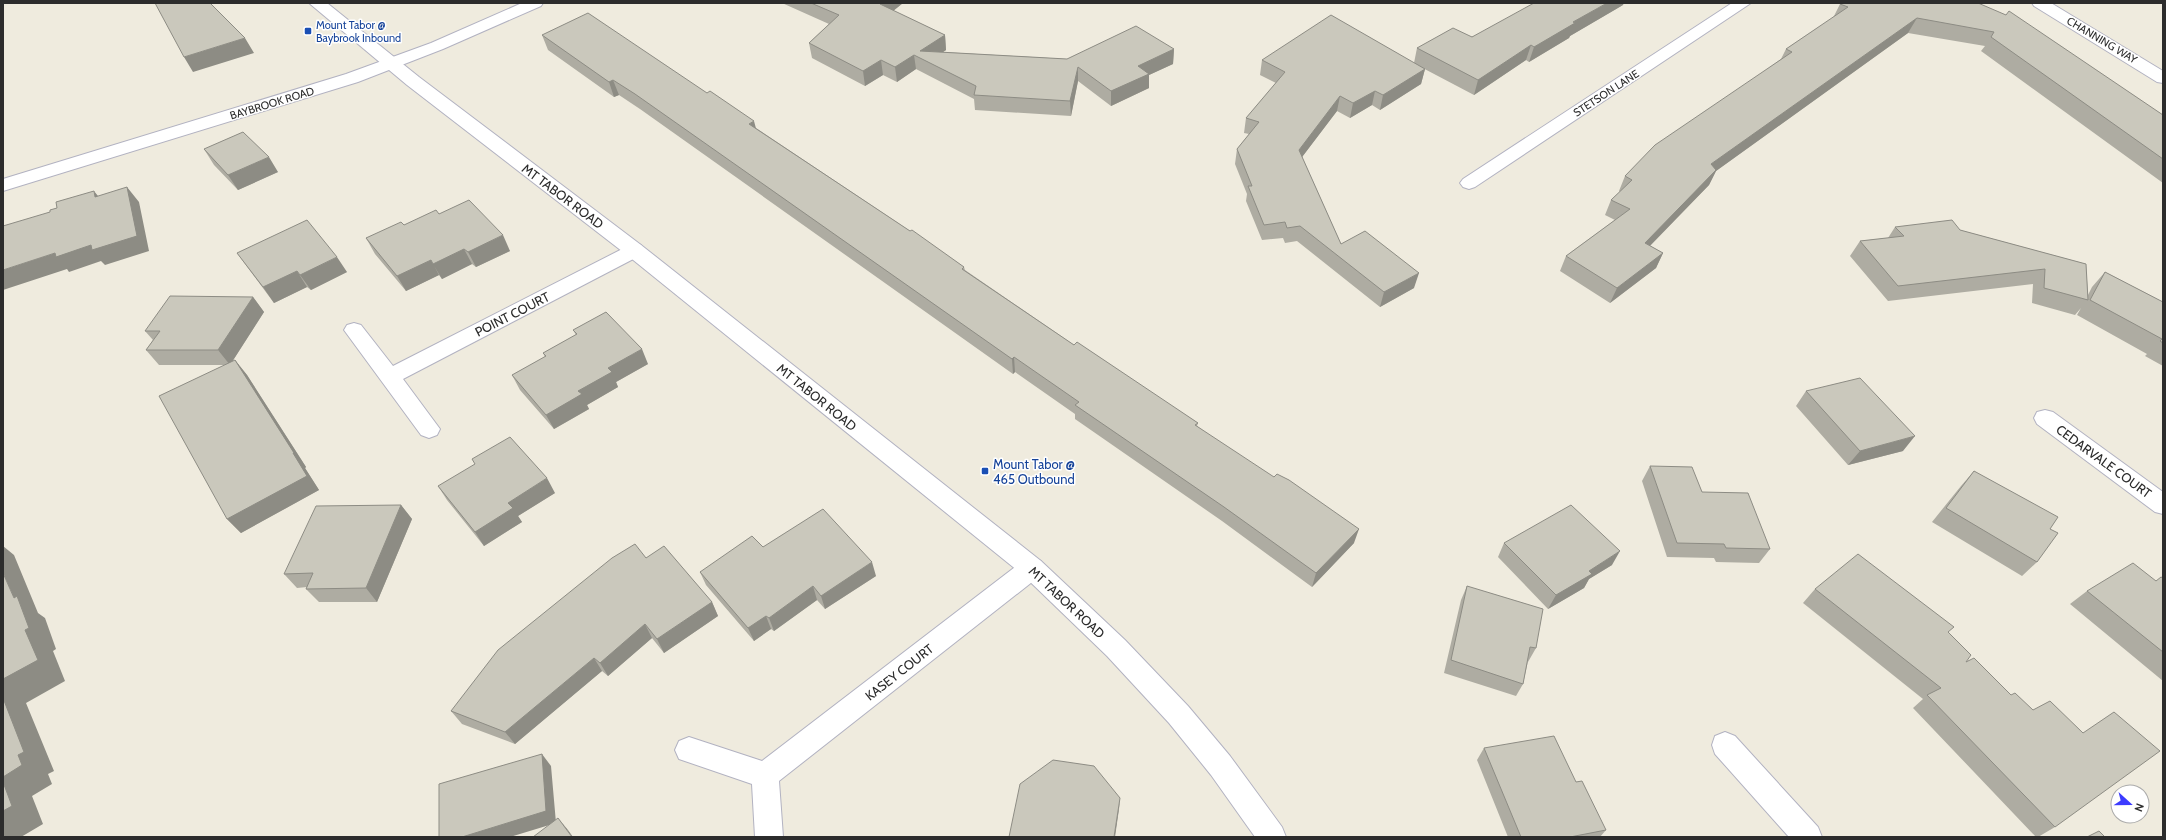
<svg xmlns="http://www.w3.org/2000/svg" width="2166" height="840" font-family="Cabin,sans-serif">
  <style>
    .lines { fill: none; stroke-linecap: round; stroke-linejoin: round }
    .minor-casing { stroke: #b2b2c1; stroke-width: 2 }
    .tertiary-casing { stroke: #b2b2c1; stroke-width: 2 }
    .minor { fill: #fff; fill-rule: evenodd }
    .tertiary { fill: #fff; fill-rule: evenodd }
    .wall { fill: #aeaca2 }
    .shaded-wall { fill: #8d8c84 }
    .building { fill: #cac8bc; stroke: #8d8c84 }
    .transit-dot { fill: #1a4fb4; stroke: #fff; stroke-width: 1.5 }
    .labels { text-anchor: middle; stroke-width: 3; stroke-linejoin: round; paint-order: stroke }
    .far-transit-label { font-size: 11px; fill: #164399; stroke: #fff; text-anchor: start }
    .far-street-label { font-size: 11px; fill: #2c2c2c; stroke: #fff }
    .street-label { font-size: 13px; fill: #2c2c2c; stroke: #fff }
    .transit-label { font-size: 13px; fill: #164399; stroke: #fff; text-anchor: start }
  </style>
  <rect width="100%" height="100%" fill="#efebde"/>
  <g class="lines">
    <g class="minor-casing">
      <path id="minor" d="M522 3H543L541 6 443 49 358 82 3 191V179L346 74 431 43Z
        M1732 3H1751L1475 187 1469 189 1463 187 1460 183 1463 179Z
        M2032 3H2051L2163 71V83L2157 82 2034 6Z
        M634 243 641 245 644 250 641 255 403 379 440 429 437 435 429 438 421 435 344 330 347 325 354 323 361 325 393 366Z
        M2045 410 2053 412 2163 492V514L2155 512 2037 424 2034 418 2037 412Z
        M1032 558 1041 561 1044 568 1041 575 779 781 783 837H755L752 784 679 759 675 750 679 741 689 737 762 761 1023 561Z
        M1725 732 1735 736 1818 827 1822 837H1789L1715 754 1712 745 1715 736Z"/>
    </g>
    <g class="tertiary-casing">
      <path id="tertiary" d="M309 3H327L419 77 641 245 1041 561 1125 640 1188 706 1230 756 1282 827 1286 837H1255L1211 775 1169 723 1107 656 1023 575 627 255 407 85Z"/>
    </g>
    <use href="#minor" class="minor"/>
    <use href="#tertiary" class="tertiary"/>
  </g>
  <path class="wall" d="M782 3H903L893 11 945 35 946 50 943 52 1067 59 1174 49 1173 64 1149 75V88L1111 106 1078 81 1071 116 975 110 974 99 916 69 897 82 883 75 865 86 812 58 809 43 829 24Z
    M1978 3 2163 115V183L1981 51 1985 46 1908 33 1716 171 1709 185 1650 246 1663 253 1656 268 1610 303 1560 271 1566 256 1615 220 1605 215 1611 200 1620 192 1619 191 1625 176 1781 59 1786 49 1833 18 1840 4Z
    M1623 5 1570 36 1569 38 1529 62 1526 60 1474 95 1417 65 1425 69 1421 84 1380 110 1372 105 1350 118 1337 111 1302 157 1341 244 1414 288 1380 307 1297 241 1285 243 1283 238 1262 240 1246 201 1247 194 1235 164 1237 149 1249 134 1244 133 1246 118 1276 83 1260 75 1262 60 1414 63 1417 48Z
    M542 35 756 128 964 267 965 270 1074 345 1198 423 1197 426 1354 543 1312 587 1222 521 1075 419V414L1015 372 1013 374 640 109 619 95 614 97 548 50Z
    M204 149 278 172 238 190 214 165Z
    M439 214 510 251 476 267 472 264 442 279 439 275 406 291 375 254 366 238Z
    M1895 227 1960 230 2086 264 2088 295 2092 287 2105 272 2163 302V366L2145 356 2147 354 2077 315 2081 308 2075 315 2032 303 2033 284 1888 301 1850 256 1860 241 1888 238Z
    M237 253 347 272 311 290 307 287 274 303Z
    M253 297 264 312 232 362 235 360 247 375 306 467 305 468 319 490 241 533 227 519 225 365H159L146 350 153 340 145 331Z
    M573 330 648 364 616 382 618 387 587 405 589 409 554 429 520 390 512 375 545 357 543 353 576 335Z
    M1806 391 1903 451 1848 465 1796 406Z
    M1650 466 1702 492 1770 549 1759 563 1716 562 1714 558 1667 557 1642 481Z
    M1974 471 2050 529 2037 562 2022 576 1932 522 1961 486Z
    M438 486 555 493 518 516 522 522 484 546 447 500Z
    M401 505 412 519 377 602H319L306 589 307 587 297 588 284 574Z
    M1504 543 1612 565 1589 579 1584 588 1548 609 1498 557Z
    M763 547 876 576 825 609 817 600 774 631 771 629 754 641 706 585 700 572Z
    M646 558 712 602 718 616 664 653 652 638 608 676 602 671 515 744 462 724 451 711Z
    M2163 578V681L2070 604 2087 591 2156 581Z
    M1467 586 1536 648 1528 662V661L1523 684 1516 696 1444 673 1461 600Z
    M1815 589 1948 633 1966 662 2055 827 2038 837H2036L1913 708 1923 699 1803 603Z
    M1484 748 1576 782 1606 830 1600 837H1508L1477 760Z"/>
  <path class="shaded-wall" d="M882 3H903L883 19 880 4Z
    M1607 3H1624L1623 5 1570 36 1569 38 1529 62 1534 47 1573 22Z
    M1917 18 1908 33 1716 171 1709 185 1638 258 1645 243 1711 164Z
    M945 35 946 50 928 62 920 51Z
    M245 38 254 53 193 72 184 57Z
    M1531 45 1526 60 1474 95 1478 80Z
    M1174 49 1173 64 1149 75V88L1111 106V91L1138 66Z
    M914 55 916 69 897 82 895 67Z
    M881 60 883 75 865 86 863 71Z
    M1078 67V81L1071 116 1070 101Z
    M1425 69 1421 84 1380 110 1383 95Z
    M613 80 619 95 614 97 609 82Z
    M1375 91 1372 105 1350 118 1353 103Z
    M1340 96 1337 111 1296 165 1299 150Z
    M754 121 758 136 749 124Z
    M269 157 278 172 238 190 228 175Z
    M127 187 139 202 149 251 105 265 101 261 69 272 67 269 3 290V270L55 253 91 245Z
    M94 191 106 206 95 197Z
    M503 235 510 251 476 267 468 252Z
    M464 249 472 264 442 279 433 264Z
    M1663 253 1656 268 1610 303 1617 288Z
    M337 257 347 272 311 290 300 275Z
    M431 260 439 275 406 291 397 276Z
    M297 271 307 287 274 303 263 287Z
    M1419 273 1414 288 1380 307 1384 292Z
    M253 297 264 312 230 365 218 350Z
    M642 349 648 364 616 382 618 387 587 405 589 409 554 429 546 415 608 368Z
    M1014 357 1015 372 1013 374 1012 359Z
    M235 360 247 375 306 467 305 468 319 490 241 533 227 519Z
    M1915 436 1903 451 1848 465 1860 451Z
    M547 478 555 493 518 516 522 522 484 546 475 532 508 503Z
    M401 505 412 519 377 602 366 588Z
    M1359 529 1354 543 1312 587 1316 573Z
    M3 546 14 555 38 613 45 618 56 649 53 651 65 681 26 703 54 771 48 774 52 784 32 796 43 824 21 837H3V777L18 755 3 698V679L14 598 3 573Z
    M1620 551 1612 565 1589 579 1584 588 1548 609 1556 595 1589 571Z
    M872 562 876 576 825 609 821 596Z
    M813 586 817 600 774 631 769 618Z
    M712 602 718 616 664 653 657 639Z
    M766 616 771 629 754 641 748 628Z
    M645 624 652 638 608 676 600 663Z
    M594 658 602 671 515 744 505 732Z
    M542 754 551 766 556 823 510 837H462Z
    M1120 798 1119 809 1115 837H1114Z
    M558 818 568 830 573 837H572Z"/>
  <path class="building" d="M155 3H210L245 38 184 57Z
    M811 3H882L880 4 945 35 920 51 1067 59 1136 26 1174 49 1138 66 1149 74 1111 91 1078 67 1070 101 974 95 976 86 914 55 895 67 881 60 863 71 809 43 839 15Z
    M1534 3H1607L1573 22 1575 23 1534 47 1531 45 1478 80 1417 48 1453 28 1472 37Z
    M1841 3H1978L2006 15 2009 11 2163 115V159L1991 37 1994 32 1917 18 1711 164 1716 170 1645 243 1663 253 1617 288 1566 256 1630 209 1611 200 1632 180 1625 176 1655 145 1792 52 1786 49 1848 7 1840 4Z
    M588 13 707 93 710 91 754 121 749 124 910 231 912 230 964 267 962 269 1074 345 1077 342 1198 423 1195 425 1274 477 1277 474 1289 480 1359 529 1316 573 1224 507 1075 405 1079 402 1014 357 1012 359 635 94 613 80 609 82 542 35Z
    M1331 15 1425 69 1383 95 1375 91 1353 103 1340 96 1299 150 1341 244 1365 231 1419 273 1384 292 1300 226 1287 228 1285 222 1264 225 1248 186H1252L1237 149 1259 122 1246 118 1285 72 1262 60Z
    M243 132 269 157 228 175 204 149Z
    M127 187 137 236 92 250 91 245 56 257 55 253 3 270V226L50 212V210L57 208 56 202 94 191 95 197Z
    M469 200 503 235 468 252 464 249 433 264 431 260 397 276 366 238 401 222 404 225 436 210 439 214Z
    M307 220 337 257 300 275 297 271 263 287 237 253Z
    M1952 220 1960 230 2086 264 2088 300 2044 288 2045 269 1898 286 1860 241 1904 236 1895 227Z
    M2105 272 2163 302V343L2160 341 2162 339 2090 300Z
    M170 296 253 297 218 350H146L160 331H145Z
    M606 312 642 349 608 368 612 372 578 391 582 394 546 415 512 375 546 356 543 353 577 334 573 330Z
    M235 360 294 453H293L307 476 227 519 159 396Z
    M1860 378 1915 436 1860 451 1806 391Z
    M510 437 547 478 508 503 513 508 475 532 438 486 475 464 472 459Z
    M1650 466 1692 467 1702 492 1748 493 1770 549 1726 548 1724 544 1677 543Z
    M1974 471 2058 517 2050 529 2058 533 2037 562 1946 508Z
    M401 505 366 588 306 589 313 573 284 574 316 506Z
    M1571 505 1620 551 1589 571 1592 574 1556 595 1504 543Z
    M823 509 872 562 821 596 813 586 769 618 766 616 748 628 700 572 752 536 763 547Z
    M635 544 646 558 664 546 712 602 657 639 645 624 600 663 594 658 505 732 451 711 498 650 612 558Z
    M1858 554 1954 627 1948 632 1971 655 1966 662 1974 658 2011 695 2015 693 2033 710 2050 701 2083 733 2114 712 2160 751 2055 827 1927 695 1941 688 1815 589Z
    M2133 563 2156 581 2161 577 2163 578V652L2087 591Z
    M3 573 14 598 17 596 29 628 25 630 38 660 3 679Z
    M1467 586 1543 609 1536 648 1530 647 1523 684 1451 660Z
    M3 698 24 752 18 755 22 765 3 777Z
    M1554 736 1576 782 1582 781 1606 830 1570 837H1521L1484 748Z
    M542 754 546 811 462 837H439V784Z
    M1053 760 1094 766 1120 798 1114 837H1009L1020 784Z
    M3 782 12 806 3 811Z
    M558 818 572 837H533Z
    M2099 831 2105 837H2087Z"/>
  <g class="transit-dot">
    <rect x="304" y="27" width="8" height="8" rx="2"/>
    <rect x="981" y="467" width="8" height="8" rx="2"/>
  </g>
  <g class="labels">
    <g class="far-transit-label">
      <text x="316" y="29">Mount Tabor @<tspan x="316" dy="13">Baybrook Inbound</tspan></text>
    </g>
    <g class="far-street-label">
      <text transform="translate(2102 40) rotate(31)" y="4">CHANNING WAY</text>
      <text transform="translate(1606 93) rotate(-33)" y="4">STETSON LANE</text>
      <text transform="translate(272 103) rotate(-17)" y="4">BAYBROOK ROAD</text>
    </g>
    <g class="street-label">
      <text transform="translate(563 196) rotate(37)" y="5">MT TABOR ROAD</text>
      <text transform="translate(512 314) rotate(-27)" y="5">POINT COURT</text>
      <text transform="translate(817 397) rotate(39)" y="5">MT TABOR ROAD</text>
      <text transform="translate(2104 461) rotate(36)" y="5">CEDARVALE COURT</text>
      <text transform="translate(1067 602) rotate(43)" y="5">MT TABOR ROAD</text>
      <text transform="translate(899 672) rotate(-38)" y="5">KASEY COURT</text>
    </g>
    <g class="transit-label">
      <text x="993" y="469">Mount Tabor @<tspan x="993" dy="15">465 Outbound</tspan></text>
    </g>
  </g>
  <rect width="2166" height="840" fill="none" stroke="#2c2c2c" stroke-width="8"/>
  <g transform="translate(2130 804) rotate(111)"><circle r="19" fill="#ffffff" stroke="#ababab"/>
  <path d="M0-3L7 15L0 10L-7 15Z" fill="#3c3bff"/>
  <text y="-6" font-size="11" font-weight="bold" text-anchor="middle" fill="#2c2c2c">N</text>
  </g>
</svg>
